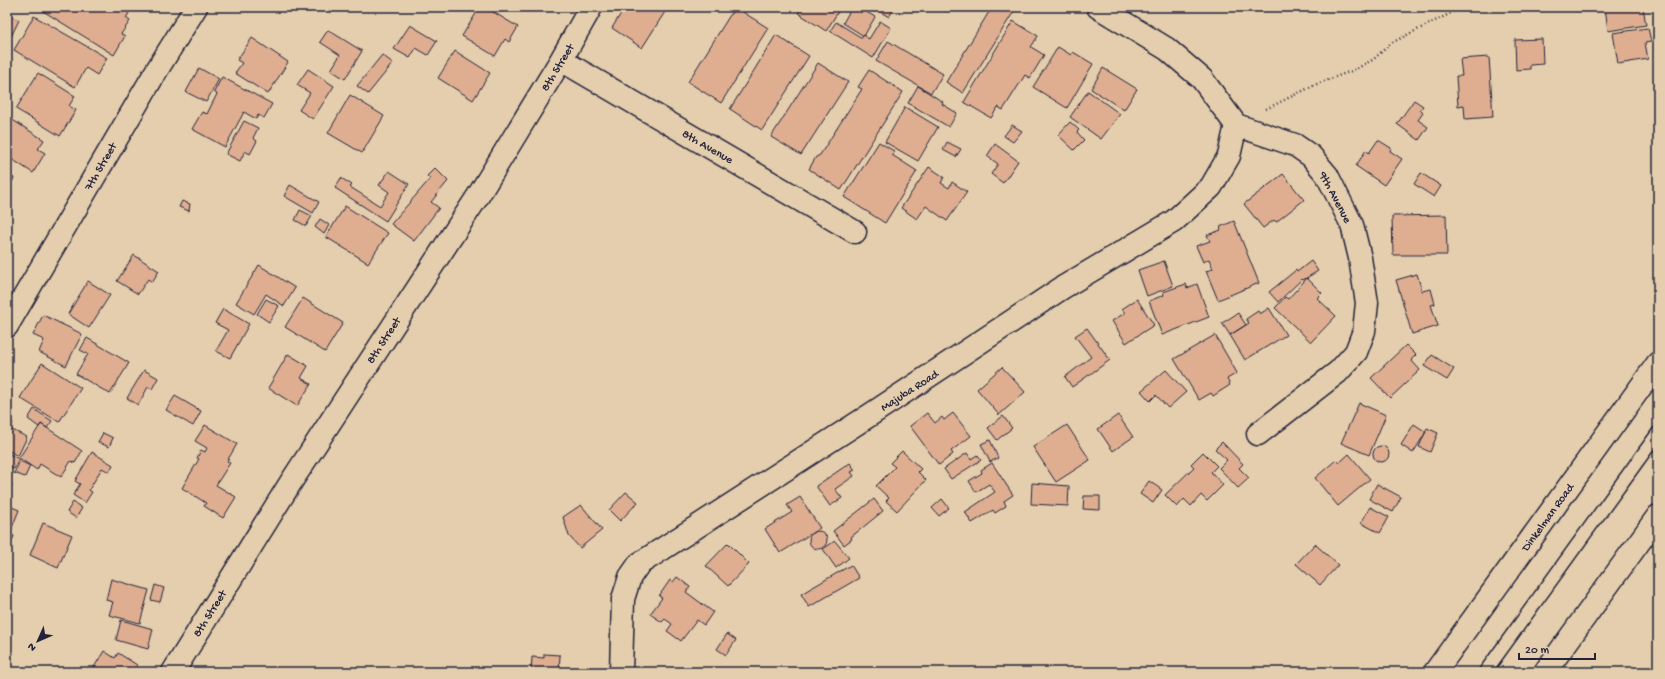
<svg xmlns="http://www.w3.org/2000/svg" width="1665" height="679" font-family="'Gochi Hand',sans-serif">
  <style>
    .building { fill: #dfae91; stroke: #22223b }
    .lines { fill: none; stroke-linecap: round; stroke-linejoin: round }
    .service-casing { stroke: #22223b; stroke-width: 15 }
    .minor-casing { stroke: #22223b; stroke-width: 25 }
    .primary-casing { stroke: #22223b; stroke-width: 25 }
    .path { stroke: #22223b; stroke-width: 2.5; stroke-dasharray: 1 3; stroke-linecap: butt }
    .service { stroke: #e4cead; stroke-width: 12 }
    .minor { stroke: #e4cead; stroke-width: 22 }
    .primary { stroke: #e4cead; stroke-width: 22 }
    .labels { text-anchor: middle; stroke-width: 4; stroke-linejoin: round; paint-order: stroke }
    .street-label { font-size: 12px; fill: #22223b; stroke: #e4cead }
  </style>
  <rect width="100%" height="100%" fill="#e4cead"/>
  <filter id="ink" filterUnits="userSpaceOnUse"><feTurbulence type="fractalNoise" baseFrequency=".025" numOctaves="2"/><feDisplacementMap in="SourceGraphic" scale="8" xChannelSelector="R" yChannelSelector="G"/><feConvolveMatrix kernelMatrix="1 2 1 2 8 2 1 2 1" color-interpolation-filters="sRGB"/></filter>
  <g filter="url(#ink)">
    <path class="building" d="M45 7H119L129 13 126 18 130 21 121 34 125 36 114 55 43 11Z
      M480 7H485L518 27 509 42 505 39 495 56 462 36Z
      M625 7H668L642 48 612 28Z
      M735 7 768 28 721 103 688 82Z
      M802 7H841L826 31 798 13Z
      M852 7H858L875 17 864 36 843 23Z
      M872 7H895L889 17Z
      M992 7 1016 8 963 93 946 82Z
      M1605 7H1643L1646 25 1608 31Z
      M7 15 19 20 7 45Z
      M34 16 107 58 97 75 86 68 75 87 14 50Z
      M880 21 891 28 873 58 830 31 836 22 862 38 863 35 869 39Z
      M1013 21 1038 36 1031 47 1044 55 1030 78 1025 75 1003 110 998 107 991 118 964 102Z
      M410 25 437 41 428 55 416 48 410 58 394 49Z
      M1648 28 1651 42 1645 43 1648 59 1618 64 1613 33Z
      M328 30 362 51 345 79 331 70 340 55 320 42Z
      M776 35 809 56 762 130 730 109Z
      M252 38 288 62 268 94 235 73 242 63 237 60Z
      M1542 39 1543 64 1530 65V69L1516 70 1515 40Z
      M888 41 943 74 931 93 876 61Z
      M1058 47 1071 55 1073 52 1093 64 1067 108 1033 87Z
      M455 51 490 73 473 100 438 78Z
      M382 55 393 63 368 94 357 86Z
      M1489 57 1493 117 1465 119 1464 105 1458 106 1456 76H1462L1460 59Z
      M818 63 848 82 801 155 771 137Z
      M199 68 219 79 206 102 186 92Z
      M1103 68 1137 89 1124 110 1091 89Z
      M308 69 334 86 313 119 299 110 310 93 297 85Z
      M869 70 903 92 841 190 809 169 816 157 820 155 862 89 858 87Z
      M38 73 75 96 69 106 76 110 60 136 16 109Z
      M222 77 272 104 264 118 258 115 256 119 244 112 225 147 192 129 202 112 207 114 217 94 214 92Z
      M918 86 943 102 942 104 957 113 949 127 908 103Z
      M1088 91 1120 114 1101 139 1070 117Z
      M350 95 384 116 362 153 328 133Z
      M1414 100 1423 106 1420 110 1423 113 1418 120 1428 127 1419 140 1397 124Z
      M905 107 938 127 918 161 885 142Z
      M11 119 44 140 38 149 45 153 33 173 7 156V126Z
      M244 121 258 128 253 138 257 141 250 154 245 151 240 161 226 154Z
      M1070 122 1079 130 1077 132 1084 140 1074 150 1058 135Z
      M1012 125 1022 131 1013 142 1004 136Z
      M1378 140 1391 148 1390 151 1402 159 1384 185 1356 166 1366 150 1369 153Z
      M879 142 894 151 892 155 917 171 885 223 844 197Z
      M947 142 961 149 956 157 943 150Z
      M995 144 1018 161 1003 183 991 174 998 164 987 156Z
      M929 167 944 177 941 183 949 188 952 182 967 192 947 221 926 206 917 219 901 208Z
      M435 168 448 181 431 202 439 208 414 241 391 224 430 179 427 176Z
      M389 171 409 184 386 221 335 188 341 178 352 185 350 187 380 206 389 192 379 185Z
      M1421 173 1441 186 1434 197 1414 184Z
      M1283 174 1304 200 1276 222 1274 220 1263 228 1244 204Z
      M7 175 14 178 7 192Z
      M290 185 319 202 313 213 284 196Z
      M182 201 190 204 189 211 179 207Z
      M345 206 388 233 368 263 326 237Z
      M300 210 312 216 306 226 295 220Z
      M1446 215 1447 255H1393L1392 216Z
      M320 219 329 225 324 234 315 227Z
      M1234 221 1259 283 1218 300 1206 271 1213 269 1209 259 1203 262 1196 246 1210 241 1207 235 1221 230 1220 227Z
      M134 255 159 271 152 282 148 279 138 294 117 281Z
      M1164 261 1173 286 1147 296 1138 270Z
      M1311 261 1318 271 1303 280 1302 279 1278 302 1269 292 1296 270 1297 272Z
      M259 265 295 288 284 306 266 294 254 314 236 303Z
      M1417 274 1422 291 1431 289 1435 304 1431 305 1438 326 1412 334 1396 280Z
      M1307 278 1322 293 1317 298 1336 316 1311 342 1275 308 1285 297 1288 299Z
      M88 281 110 295 89 328 68 314Z
      M1186 284 1187 288 1197 284 1209 317 1162 335 1149 301 1164 295 1163 292Z
      M303 298 343 323 325 352 285 327Z
      M266 299 279 306 269 322 257 314Z
      M1137 299 1154 325 1126 343 1112 321 1125 313 1122 309Z
      M1269 308 1286 335 1245 360 1230 335 1249 323 1246 319 1258 311 1260 314Z
      M223 309 249 324 230 358 216 351 228 330 215 323Z
      M1238 313 1246 325 1230 335 1222 323Z
      M43 315 82 334 66 366 39 352 44 340 33 335Z
      M1087 328 1110 360 1072 387 1065 377 1091 357 1075 336Z
      M1215 335 1237 373 1227 379 1230 385 1213 396 1211 393 1199 400 1174 359Z
      M87 338 129 363 110 394 76 374 88 354 80 350Z
      M1406 345 1416 355 1411 360 1420 370 1390 398 1371 378Z
      M288 354 308 366 301 378 311 384 297 406 268 388Z
      M1432 355 1454 369 1447 380 1424 366Z
      M42 363 81 388 59 422 20 398Z
      M1002 367 1025 392 999 415 977 389Z
      M144 370 158 378 152 389 148 387 138 405 127 398Z
      M1166 370 1186 392 1168 408 1156 395 1150 401 1141 391Z
      M175 396 201 411 193 426 166 410Z
      M1359 403 1386 415 1369 455 1341 443Z
      M34 409 52 421 47 428 41 424 39 427 28 419Z
      M927 413 935 423 942 417 944 420 953 413 971 436 951 451 953 454 939 465 910 426Z
      M1118 415 1133 437 1113 451 1098 429Z
      M1003 416 1012 428 997 440 988 428Z
      M7 421 13 423 10 429 27 437 18 456 7 450Z
      M41 424 82 451 75 463 71 461 61 477 40 464 37 470 19 458Z
      M1414 424 1426 432 1413 453 1401 445Z
      M205 425 237 444 227 461 230 463 216 485 236 497 223 518 204 506 206 503 182 488 199 459 197 458 201 450 205 452 207 448 195 441Z
      M1067 425 1090 460 1056 482 1033 447Z
      M1427 428 1438 433 1430 452 1419 447Z
      M103 433 113 438 109 447 98 442Z
      M990 440 998 458 990 462 981 444Z
      M1222 442 1243 464 1239 468 1249 478 1238 488 1219 468 1227 460 1215 449Z
      M1373 454a8 8 0 1 1 16 0a8 8 0 1 1-16 0Z
      M902 451 921 469 918 472 926 480 897 511 886 501 889 498 876 486 895 467 890 463Z
      M92 452 113 465 109 472 102 468 89 490 92 492 85 503 73 495 80 484 75 481Z
      M1203 452 1217 466 1211 472 1223 485 1207 501 1201 495 1191 506 1184 499 1177 507 1165 495 1194 467 1191 464Z
      M967 453 971 459 977 455 981 460 951 479 944 469Z
      M9 454 19 459 14 469 7 465V457Z
      M1349 454 1370 479 1338 506 1315 478 1336 460 1339 463Z
      M20 461 30 466 25 477 14 473Z
      M850 463 855 470 851 472 854 476 835 489 842 498 830 506 816 486Z
      M992 463 1013 495 1004 501 1006 506 995 513 993 510 972 523 965 512 995 492 989 484 976 492 969 481 982 473 981 470Z
      M1149 481 1162 490 1153 503 1140 494Z
      M7 482 12 484 7 498Z
      M1032 483 1069 486 1068 506 1031 504Z
      M1377 484 1401 497 1393 512 1369 499Z
      M626 492 638 502 620 521 609 510Z
      M1084 496H1100V510L1083 509Z
      M800 497 820 528 780 553 765 529 792 512 787 505Z
      M874 499 883 511 851 537 852 539 844 545 833 531Z
      M942 499 949 508 939 516 932 508Z
      M73 502 82 508 76 518 67 512Z
      M7 505 19 510 9 535 14 536 7 553Z
      M581 505 602 530 580 548 569 536 563 517Z
      M1370 507 1389 517 1380 533 1361 523Z
      M43 523 72 535 58 568 30 555Z
      M809 540a9 9 0 1 1 18 0a9 9 0 1 1-18 0Z
      M835 541 849 558 836 568 823 549Z
      M728 543 749 564 728 586 706 566Z
      M1315 544 1338 565 1320 585 1296 564Z
      M851 565 859 578 809 607 801 594Z
      M677 577 690 587 686 592 713 612 704 625 697 620 681 641 667 631 672 624 665 619 662 622 650 614 662 598 659 596 670 580 673 582Z
      M111 579 149 590 140 623 109 615 113 602 106 600Z
      M155 585 164 588 160 602 151 600Z
      M121 620 153 629 148 649 116 640Z
      M727 634 736 640 726 655 717 649Z
      M104 651 115 658 118 653 137 665 133 672H91Z
      M544 654 560 655 559 672H531L532 657 544 658Z"/>
    <g class="lines">
      <g class="service-casing">
        <path id="service" d="M1485 672 1658 433"/>
      </g>
      <g class="minor-casing">
        <path id="minor" d="M1098 7 1167 49 1202 79 1236 125 1295 145 1311 156 1327 175 1352 225 1360 258 1367 303 1364 331 1356 352 1338 372 1258 434
          M561 60 855 232
          M7 326 155 73 196 7
          M173 672 291 482 478 196 561 60 591 7
          M621 672 623 599 630 577 639 564 870 415 1062 288 1174 221 1211 187 1229 156 1236 125"/>
      </g>
      <g class="primary-casing">
        <path id="primary" d="M1435 672 1658 363
          M1545 672 1658 516"/>
      </g>
      <path class="path" d="M1266 109 1317 84 1354 70 1374 59 1391 43 1463 7"/>
      <use href="#service" class="service"/>
      <use href="#minor" class="minor"/>
      <use href="#primary" class="primary"/>
    </g>
  </g>
  <g class="labels">
    <g class="street-label">
      <text transform="translate(557 67) rotate(-59)" y="4">8th Street</text>
      <text transform="translate(708 146) rotate(30)" y="4">8th Avenue</text>
      <text transform="translate(100 166) rotate(-60)" y="4">7th Street</text>
      <text transform="translate(1336 197) rotate(62)" y="4">9th Avenue</text>
      <text transform="translate(383 340) rotate(-57)" y="4">8th Street</text>
      <text transform="translate(909 390) rotate(-33)" y="4">Majuba Road</text>
      <text transform="translate(1547 517) rotate(-54)" y="4">Dinkelman Road</text>
      <text transform="translate(209 613) rotate(-58)" y="4">8th Street</text>
    </g>
  </g>
  <rect width="1665" height="679" fill="none" stroke="#e4cead" stroke-width="24"/>
  <rect x="12" y="12" width="1641" height="655" fill="none" stroke="#22223b" stroke-width="1.5" filter="url(#ink)"/>
  <g transform="translate(38 641) rotate(225)" stroke="#e4cead" stroke-width="3" paint-order="stroke">
  <path d="M0-3L7 15L0 10L-7 15Z" fill="#22223b"/>
  <text y="-6" font-size="11" font-weight="bold" text-anchor="middle" fill="#22223b">N</text>
  </g>
  <path d="M1519 653v6h76v-6" fill="none" stroke="#22223b" stroke-width="2"/>
  <text x="1525" y="653" font-size="12" fill="#22223b" stroke="#e4cead" stroke-width="3" paint-order="stroke">20 m</text>
</svg>
